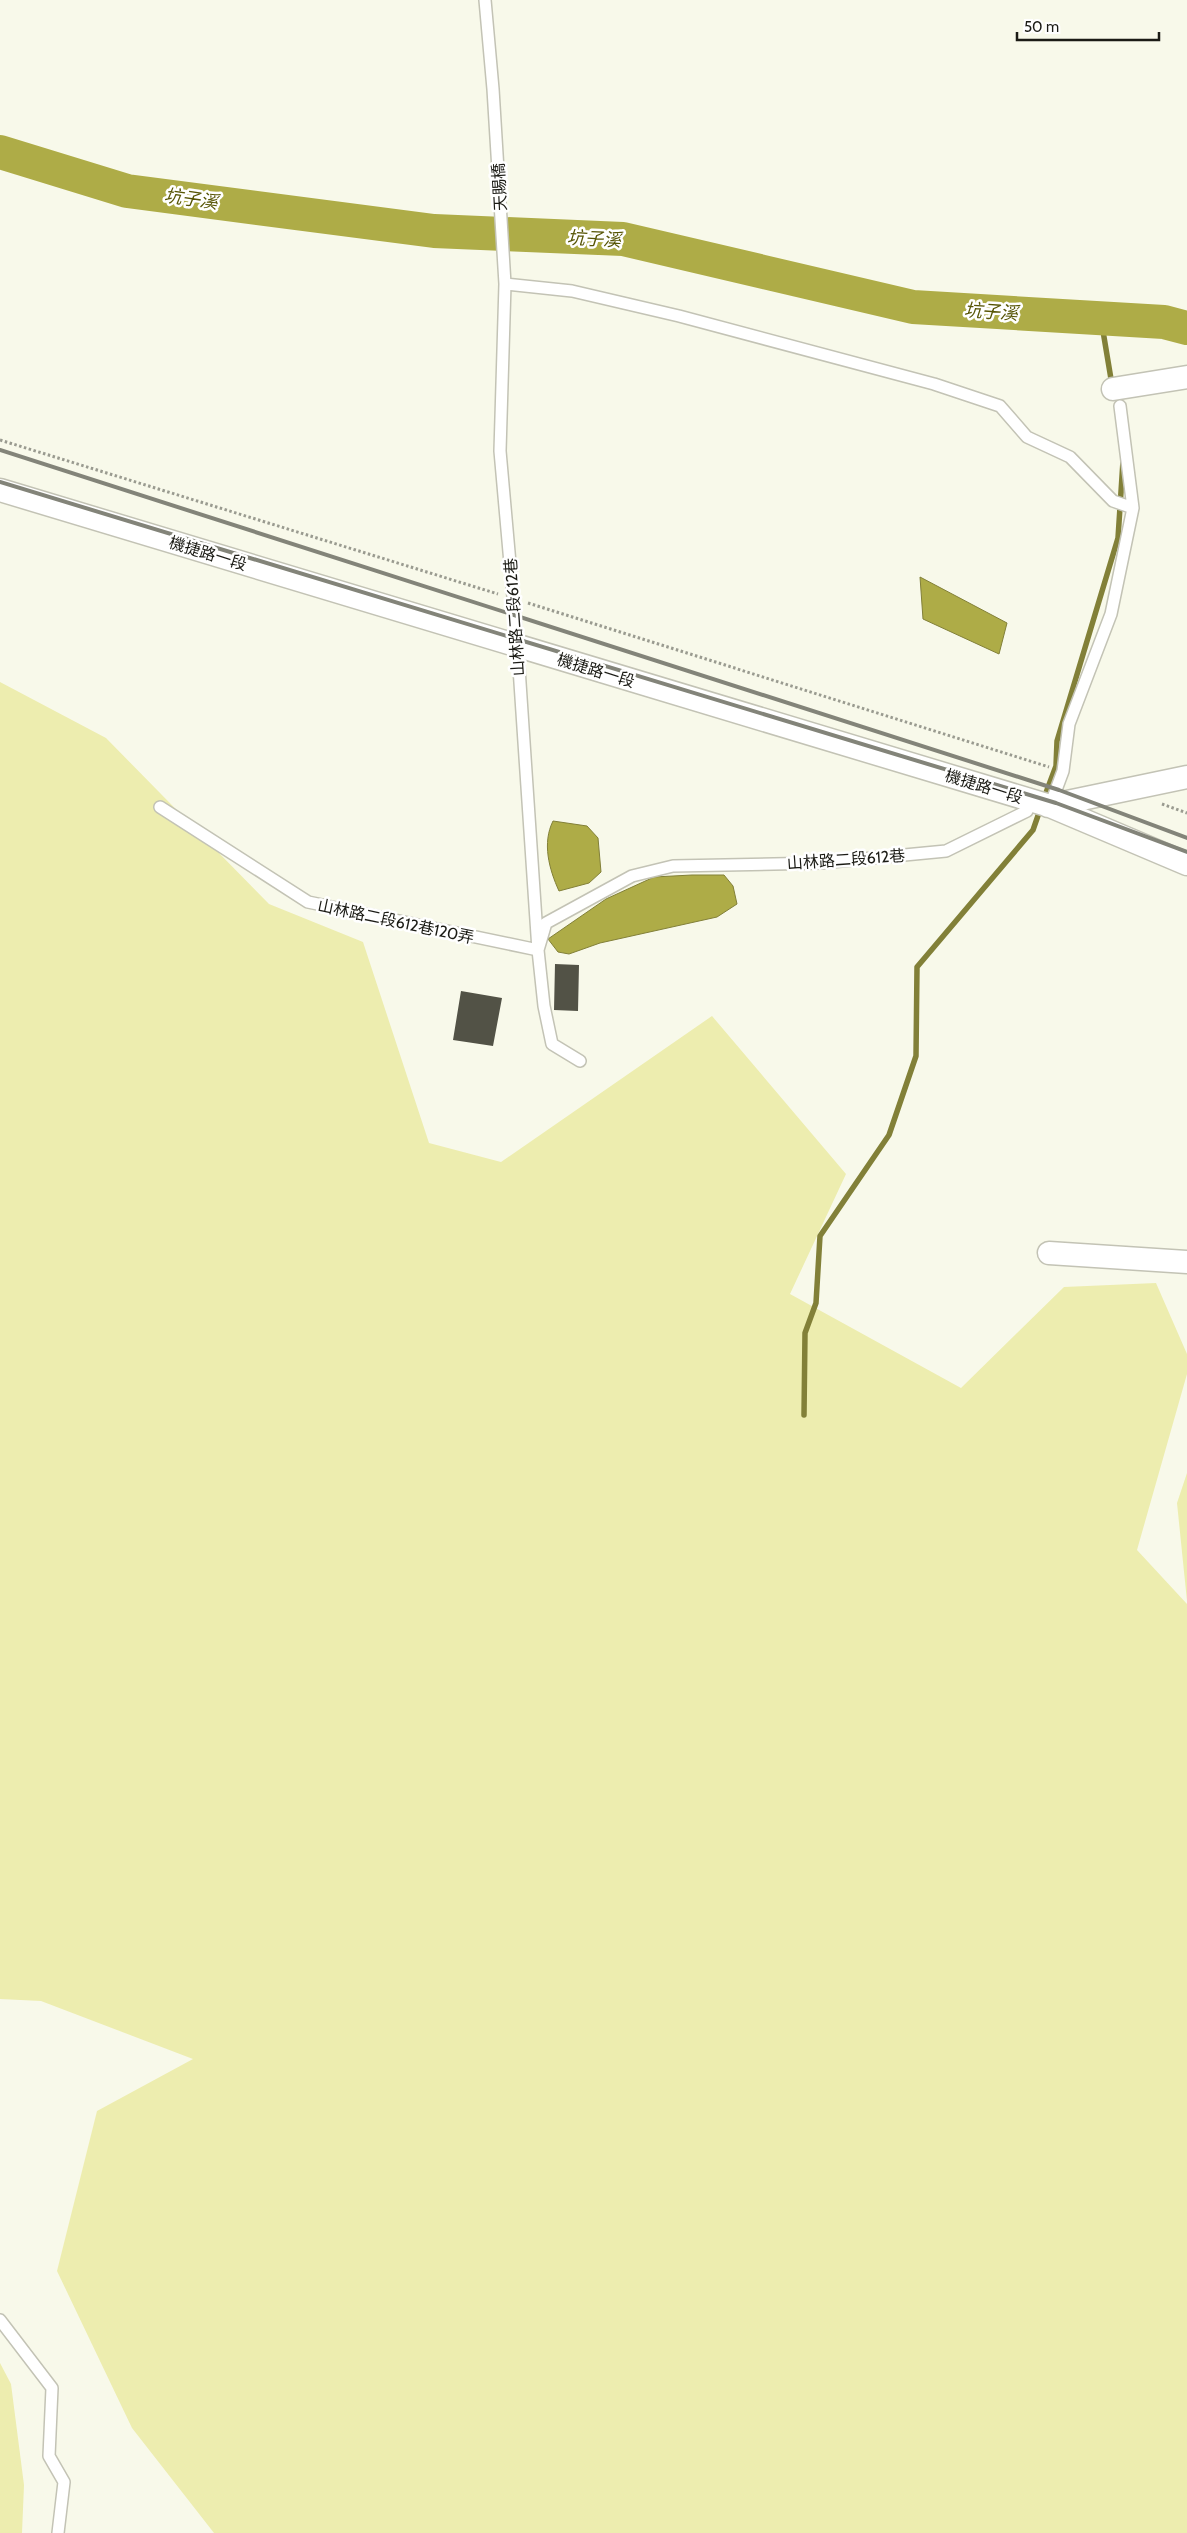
<svg xmlns="http://www.w3.org/2000/svg" width="1187" height="2533" font-family="Cabin,'Noto Sans TC',sans-serif">
  <style>
    .green { fill: #ededaf }
    .water { fill: #aeac47; stroke: #828038 }
    .lines { fill: none; stroke-linecap: round; stroke-linejoin: round }
    .stream { stroke: #828038; stroke-width: 5.5 }
    .river { stroke: #aeac47; stroke-width: 34 }
    .building { fill: #525246 }
    .lane-casing { stroke: #c3c3b5; stroke-width: 14 }
    .street-casing { stroke: #c3c3b5; stroke-width: 25 }
    .path { stroke: #9a9b90; stroke-width: 3; stroke-dasharray: 2.5 2.5; stroke-linecap: butt }
    .lane { stroke: #fff; stroke-width: 11 }
    .street { stroke: #fff; stroke-width: 22 }
    .rail { stroke: #838479; stroke-width: 4 }
    .labels { text-anchor: middle; stroke-width: 5; stroke-linejoin: round; paint-order: stroke }
    .street-label { font-size: 16px; fill: #1b1b15; stroke: #fff }
    .water-label { font-size: 18px; font-style: italic; fill: #575505; stroke: #fff }
  </style>
  <rect width="100%" height="100%" fill="#f8f9ea"/>
  <path class="green" d="M0 682 106 738 269 904 363 942 429 1143 501 1162 712 1016 846 1174 790 1294 961 1388 1064 1287 1156 1283 1187 1354V1374L1137 1550 1187 1604V2533H214L132 2428 57 2271 97 2111 193 2059 41 2001 0 1999Z
    M1187 1473V1601L1177 1503Z
    M0 2363 11 2384 24 2485 22 2533H0Z"/>
  <path class="water" d="M920 577 1007 623 999 654 923 619Z
    M553 821 587 826 598 838 601 872 589 883 559 891C549 869 542 843 553 821Z
    M692 875H724L733 886 737 904 717 917 600 943 569 954 558 952 548 939 606 899 654 877Z"/>
  <g class="lines">
    <path class="stream" d="M1101 319 1112 385
      M1044 798 1056 766 1057 741 1118 538 1123 461
      M804 1415 805 1333 816 1303 820 1236 889 1135 916 1056 917 967 1033 830 1041 807"/>
    <path class="river" d="M0 152 127 191 434 231 623 239 913 307 1164 322 1187 328"/>
  </g>
  <path class="building" d="M555 964 579 965 578 1011 554 1010Z
    M461 991 502 998 493 1046 453 1040Z"/>
  <g class="lines">
    <g class="lane-casing">
      <path id="lane" d="M485 0 493 89 505 284 500 451 518 653 538 950 544 1006 552 1044 580 1061
        M505 284 572 291 679 316 934 384 1000 406 1027 437 1070 457 1113 501 1133 508
        M1050 806 1063 771 1069 724 1111 614 1133 508 1120 406
        M160 807 308 902 538 950 546 923 632 876 673 866 821 863 946 851 1027 811
        M0 2320 52 2388 49 2456 64 2482 58 2533"/>
    </g>
    <g class="street-casing">
      <path id="street" d="M1113 389 1187 377
        M0 490 1050 806 1187 864
        M1048 806 1187 777
        M1049 1253 1187 1262"/>
    </g>
    <path class="path" d="M0 440 498 594
      M528 603 1049 767
      M1162 804 1187 813"/>
    <use href="#lane" class="lane"/>
    <use href="#street" class="street"/>
    <path class="rail" d="M0 450 1059 790 1187 838
      M0 482 1056 803 1187 852"/>
  </g>
  <g class="labels">
    <g class="street-label">
      <text transform="translate(499 187) rotate(-93)" y="6">天賜橋</text>
      <text transform="translate(208 553) rotate(17)" y="6">機捷路一段</text>
      <text transform="translate(514 617) rotate(-94)" y="6">山林路二段612巷</text>
      <text transform="translate(596 670) rotate(17)" y="6">機捷路一段</text>
      <text transform="translate(984 786) rotate(17)" y="6">機捷路一段</text>
      <text transform="translate(846 859) rotate(-4)" y="6">山林路二段612巷</text>
      <text transform="translate(396 921) rotate(12)" y="6">山林路二段612巷120弄</text>
    </g>
    <g class="water-label">
      <text transform="translate(191 199) rotate(8)" y="6">坑子溪</text>
      <text transform="translate(594 239) rotate(3)" y="6">坑子溪</text>
      <text transform="translate(991 312) rotate(4)" y="6">坑子溪</text>
    </g>
  </g>
  <path d="M1017 32v8h142v-8" fill="none" stroke="#1b1b15" stroke-width="2.5"/>
  <text x="1024" y="32" font-size="15" fill="#1b1b15" stroke="#ffffff" stroke-width="4" paint-order="stroke">50 m</text>
</svg>
